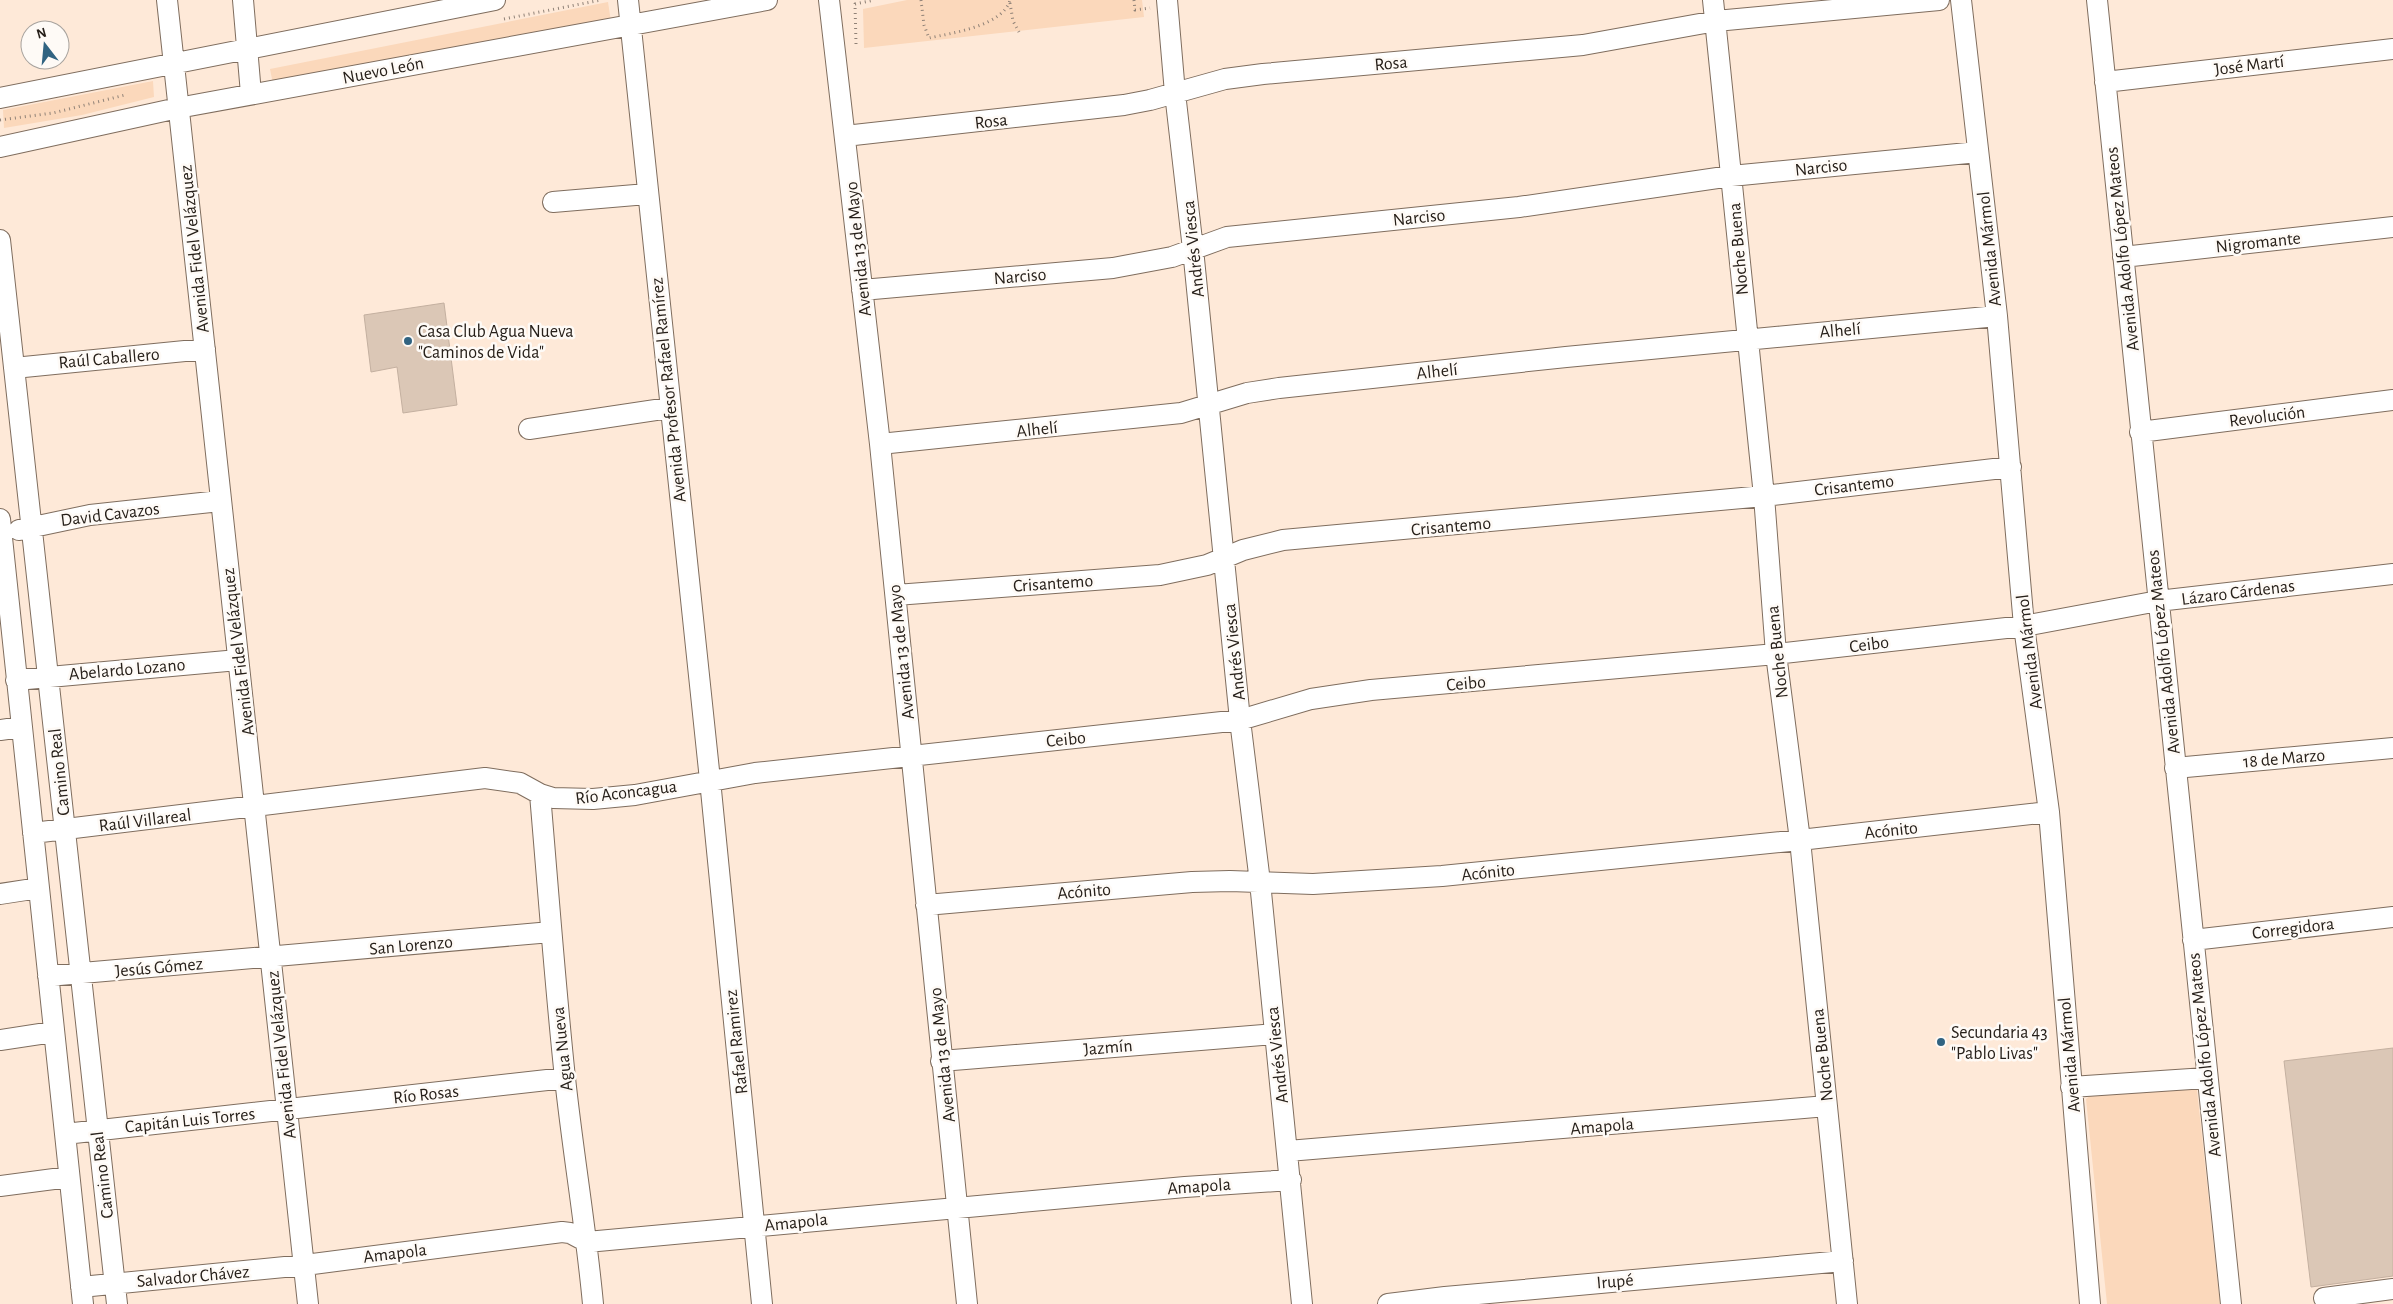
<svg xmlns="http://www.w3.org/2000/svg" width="2393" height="1304" font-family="'Alegreya Sans',sans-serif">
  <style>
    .green { fill: #fbd8bb }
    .building { fill: #dbc7b6; stroke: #c4b0a0 }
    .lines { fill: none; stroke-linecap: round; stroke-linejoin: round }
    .minor-casing { stroke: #7f6d5e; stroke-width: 22 }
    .path { stroke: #908277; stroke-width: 3; stroke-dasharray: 1 4; stroke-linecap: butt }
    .minor { stroke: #fff; stroke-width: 20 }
    .poi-dot { fill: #316381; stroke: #fefaf6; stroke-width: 2 }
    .labels { text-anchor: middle; stroke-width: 5; stroke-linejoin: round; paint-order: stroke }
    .street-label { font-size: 18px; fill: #27201a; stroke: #fefaf6 }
    .poi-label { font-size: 18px; fill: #27201a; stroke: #fefaf6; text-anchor: start }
  </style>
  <rect width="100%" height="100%" fill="#fee9d8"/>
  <path class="green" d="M907 0H1142L1144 17 864 48 863 9Z
    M608 2 611 22 273 84 270 69Z
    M153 81 154 97 82 115 4 128 3 110Z
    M2189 1084 2197 1090 2220 1304H2107L2086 1099 2097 1090Z"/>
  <path class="building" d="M444 303 457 405 403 413 397 367 371 372 364 315Z
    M2393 1048V1276L2311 1287 2284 1061Z"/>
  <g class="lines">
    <g class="minor-casing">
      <path id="minor" d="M167 0 308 1304
        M243 0 251 94
        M628 0 710 780 762 1304
        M829 0 880 444 967 1304
        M1167 0 1175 93 1193 249 1240 720 1260 882 1302 1304
        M1713 0 1764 496 1776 654 1800 840 1847 1304
        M1961 0 1997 316 2024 626 2049 812 2090 1304
        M2097 0 2231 1304
        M2105 82 2393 49
        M0 98 495 0
        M845 136 1124 105 1150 100 1225 79 1263 74 1583 45 1716 21 1939 0
        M0 147 178 108 767 0
        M553 202 647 194
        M0 240 117 1304
        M2123 257 2393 227
        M862 290 1113 268 1172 257 1227 237 1519 207 1731 176 1978 152
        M14 368 205 349
        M529 429 669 408
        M2140 432 2393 400
        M880 444 1181 413 1247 393 1279 388 1566 357 1997 316
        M0 519 83 1304
        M19 530 90 515 220 501
        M896 595 1160 575 1207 565 1243 550 1283 540 1764 496 2011 467
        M16 680 238 660
        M0 730 21 727
        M2175 768 2393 748
        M540 794C548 888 555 983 565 1078 573 1153 586 1228 593 1304
        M33 833 485 778 520 783 540 794 553 798 593 799 635 795 755 773 1240 720 1311 699 1371 690 1776 654 2024 626 2158 601 2393 574
        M0 894 39 888
        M926 905 1192 882 1230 881 1313 884 1442 876 1800 840 2049 812
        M2193 940 2393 917
        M48 976 551 932
        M0 1040 53 1032
        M941 1061 1275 1034
        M2071 1087 2206 1078
        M65 1134 565 1078
        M1288 1151 1827 1106
        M0 1186 69 1177
        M81 1287 305 1265 562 1232 570 1233 587 1242 1185 1187 1291 1180
        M2324 1298 2393 1289
        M1388 1304 1445 1297 1843 1261"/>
    </g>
    <path class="path" d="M921 0 924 25 929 38C952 33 1003 26 1010 0
      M1134 0 1135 10 1150 8
      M1010 3 1013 21 1019 32
      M504 19 601 0
      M856 44 855 4 874 0
      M0 120 53 113 125 95"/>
    <use href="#minor" class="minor"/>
  </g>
  <g class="poi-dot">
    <circle cx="408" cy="341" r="5"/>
    <circle cx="1941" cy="1042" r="5"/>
  </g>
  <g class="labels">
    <g class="street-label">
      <text transform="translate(1391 63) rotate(-5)" y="6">Rosa</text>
      <text transform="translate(2249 65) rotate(-7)" y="6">José Martí</text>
      <text transform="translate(383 70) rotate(-11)" y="6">Nuevo León</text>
      <text transform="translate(991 121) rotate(-6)" y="6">Rosa</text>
      <text transform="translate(1821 167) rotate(-6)" y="6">Narciso</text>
      <text transform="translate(1419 217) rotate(-6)" y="6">Narciso</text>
      <text transform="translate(2258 242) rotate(-6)" y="6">Nigromante</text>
      <text transform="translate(194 249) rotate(-96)" y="6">Avenida Fidel Velázquez</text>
      <text transform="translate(858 249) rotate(-96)" y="6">Avenida 13 de Mayo</text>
      <text transform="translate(1193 249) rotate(-96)" y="6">Andrés Viesca</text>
      <text transform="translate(1738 249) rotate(-95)" y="6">Noche Buena</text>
      <text transform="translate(1989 249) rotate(-96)" y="6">Avenida Mármol</text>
      <text transform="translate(2122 249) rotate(-96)" y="6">Avenida Adolfo López Mateos</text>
      <text transform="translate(1020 276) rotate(-5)" y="6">Narciso</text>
      <text transform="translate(1840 330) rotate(-5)" y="6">Alhelí</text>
      <text transform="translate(109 358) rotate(-5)" y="6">Raúl Caballero</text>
      <text transform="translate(1437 371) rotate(-6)" y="6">Alhelí</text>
      <text transform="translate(668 390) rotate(-96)" y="6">Avenida Profesor Rafael Ramírez</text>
      <text transform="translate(2267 416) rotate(-7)" y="6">Revolución</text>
      <text transform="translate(1037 429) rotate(-6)" y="6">Alhelí</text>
      <text transform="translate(1854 485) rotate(-7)" y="6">Crisantemo</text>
      <text transform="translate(110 514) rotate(-7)" y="6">David Cavazos</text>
      <text transform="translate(1451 526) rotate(-5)" y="6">Crisantemo</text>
      <text transform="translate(1053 583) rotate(-4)" y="6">Crisantemo</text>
      <text transform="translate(2238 592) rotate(-7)" y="6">Lázaro Cárdenas</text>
      <text transform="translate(1869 644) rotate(-7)" y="6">Ceibo</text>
      <text transform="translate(238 652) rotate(-97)" y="6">Avenida Fidel Velázquez</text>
      <text transform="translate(901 652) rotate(-96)" y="6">Avenida 13 de Mayo</text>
      <text transform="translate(1234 652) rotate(-96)" y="6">Andrés Viesca</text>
      <text transform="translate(1777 652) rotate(-96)" y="6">Noche Buena</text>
      <text transform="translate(2029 652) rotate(-97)" y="6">Avenida Mármol</text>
      <text transform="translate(2163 652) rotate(-96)" y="6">Avenida Adolfo López Mateos</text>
      <text transform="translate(127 669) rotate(-5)" y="6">Abelardo Lozano</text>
      <text transform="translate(1466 683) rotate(-5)" y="6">Ceibo</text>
      <text transform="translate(1066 739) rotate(-6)" y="6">Ceibo</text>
      <text transform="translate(2284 758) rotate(-5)" y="6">18 de Marzo</text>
      <text transform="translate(59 772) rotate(-96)" y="6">Camino Real</text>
      <text transform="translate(626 792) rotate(-7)" y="6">Río Aconcagua</text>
      <text transform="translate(145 820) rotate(-7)" y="6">Raúl Villareal</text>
      <text transform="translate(1891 830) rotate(-6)" y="6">Acónito</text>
      <text transform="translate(1488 872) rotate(-6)" y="6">Acónito</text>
      <text transform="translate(1084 891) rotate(-5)" y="6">Acónito</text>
      <text transform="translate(2293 928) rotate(-7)" y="6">Corregidora</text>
      <text transform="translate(411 945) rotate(-5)" y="6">San Lorenzo</text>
      <text transform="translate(159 967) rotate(-5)" y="6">Jesús Gómez</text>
      <text transform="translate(736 1042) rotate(-96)" y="6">Rafael Ramirez</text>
      <text transform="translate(1108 1047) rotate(-5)" y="6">Jazmín</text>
      <text transform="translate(562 1049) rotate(-96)" y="6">Agua Nueva</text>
      <text transform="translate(281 1055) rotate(-96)" y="6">Avenida Fidel Velázquez</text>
      <text transform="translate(942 1055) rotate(-96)" y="6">Avenida 13 de Mayo</text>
      <text transform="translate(1277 1055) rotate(-96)" y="6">Andrés Viesca</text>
      <text transform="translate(1822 1055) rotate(-96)" y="6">Noche Buena</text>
      <text transform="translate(2069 1055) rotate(-95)" y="6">Avenida Mármol</text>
      <text transform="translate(2204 1055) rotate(-96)" y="6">Avenida Adolfo López Mateos</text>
      <text transform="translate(426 1094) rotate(-6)" y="6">Río Rosas</text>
      <text transform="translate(190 1120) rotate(-6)" y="6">Capitán Luis Torres</text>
      <text transform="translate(1602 1126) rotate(-5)" y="6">Amapola</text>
      <text transform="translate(102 1175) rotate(-97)" y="6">Camino Real</text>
      <text transform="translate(1199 1186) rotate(-4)" y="6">Amapola</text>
      <text transform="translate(796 1222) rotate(-6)" y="6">Amapola</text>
      <text transform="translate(395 1253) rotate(-7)" y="6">Amapola</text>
      <text transform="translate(193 1276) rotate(-5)" y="6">Salvador Chávez</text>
      <text transform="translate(1615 1281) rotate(-5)" y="6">Irupé</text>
    </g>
    <g class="poi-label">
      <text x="418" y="337">Casa Club Agua Nueva<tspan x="418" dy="21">"Caminos de Vida"</tspan></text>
      <text x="1951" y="1038">Secundaria 43<tspan x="1951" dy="21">"Pablo Livas"</tspan></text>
    </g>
  </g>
  <g transform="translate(45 45) rotate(344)"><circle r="24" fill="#fefaf6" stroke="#a8a39e"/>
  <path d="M0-4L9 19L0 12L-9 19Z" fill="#316381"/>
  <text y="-8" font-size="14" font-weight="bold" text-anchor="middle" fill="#27201a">N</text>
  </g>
</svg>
